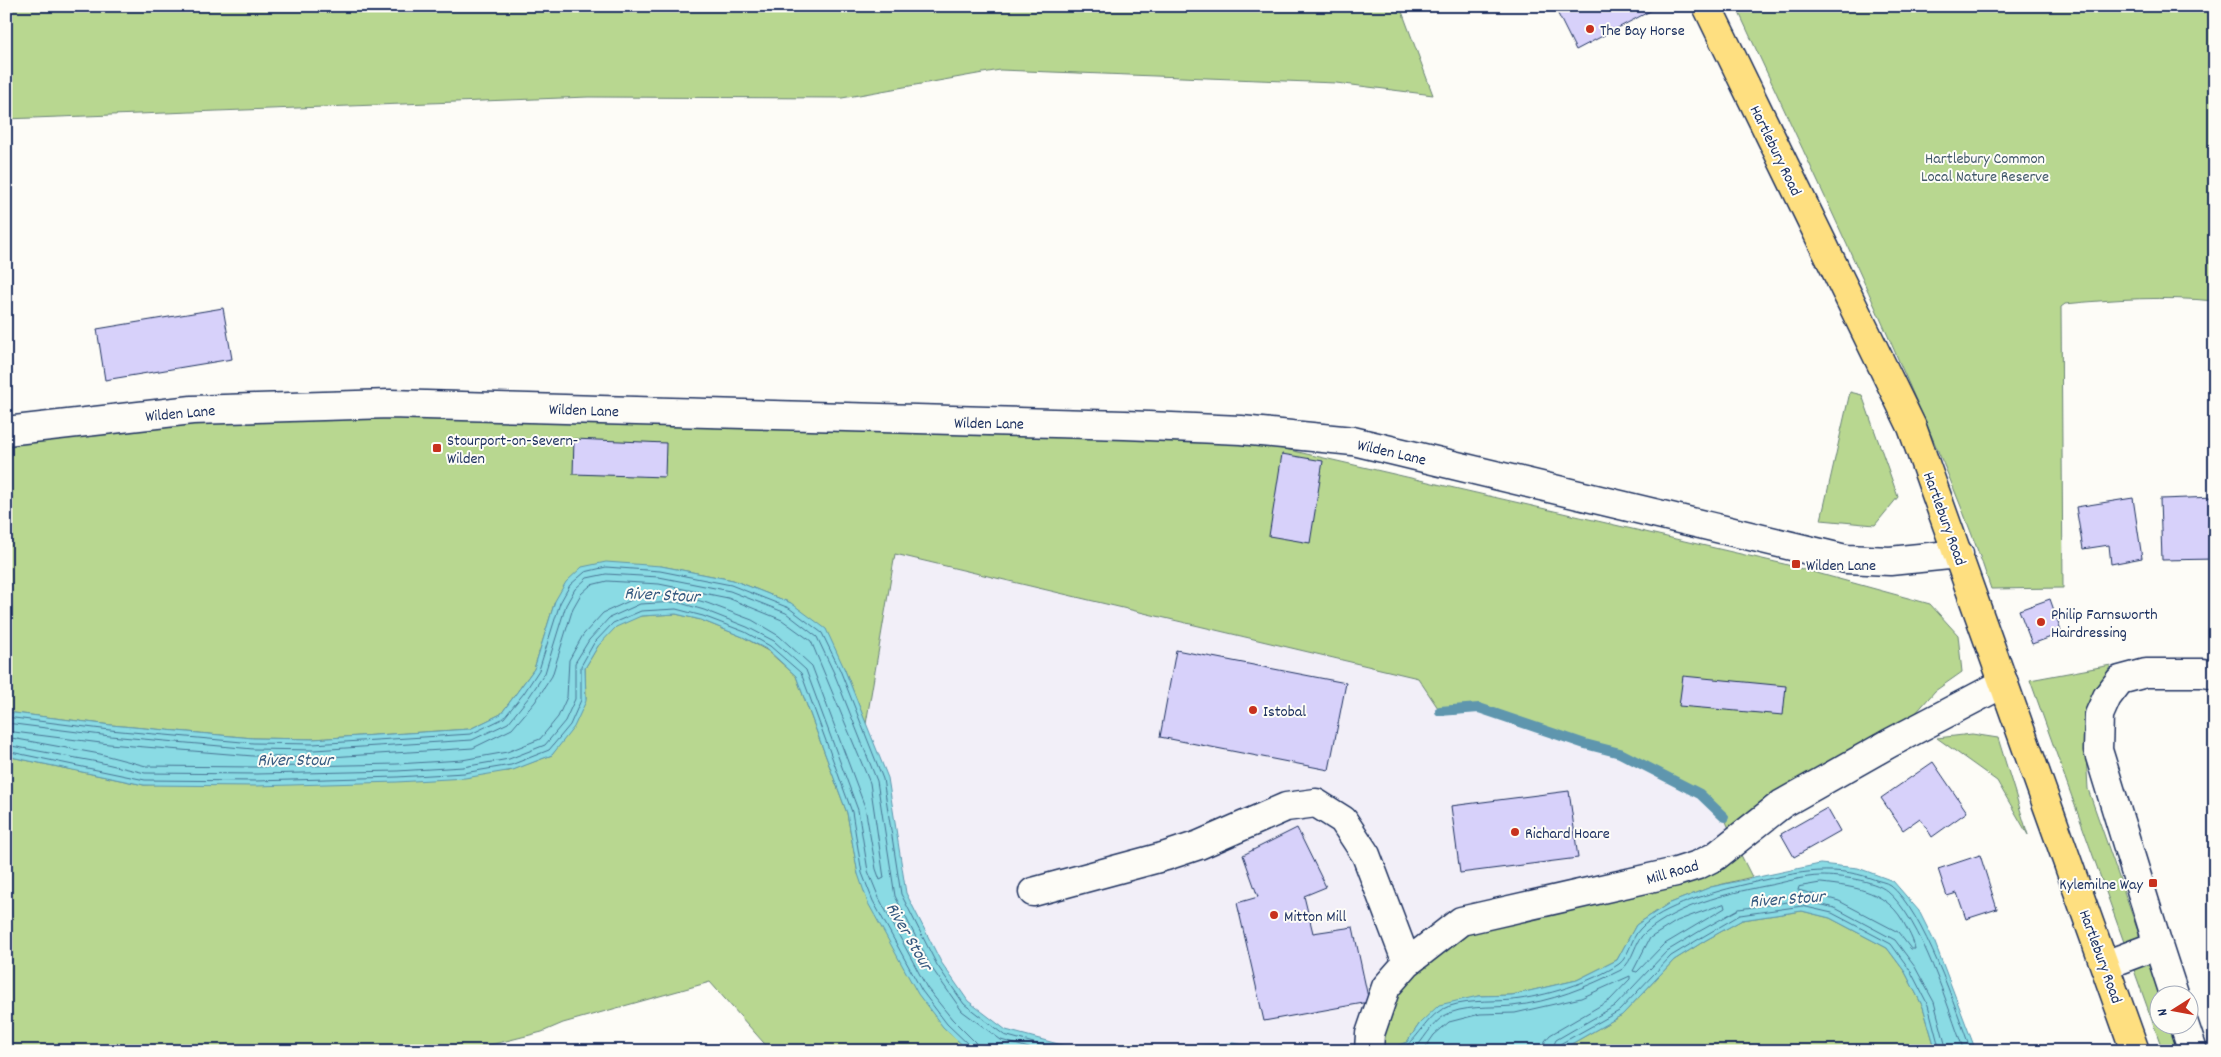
<svg xmlns="http://www.w3.org/2000/svg" width="2221" height="1057" font-family="Dekko,sans-serif">
  <style>
    .built { fill: #f2eff8 }
    .green { fill: #b8d790; stroke: #6a8377 }
    .water { fill: #8adbe4; stroke: #5e96ae }
    .lines { fill: none; stroke-linecap: round; stroke-linejoin: round }
    .shore { stroke: #477494; stroke-width: 1 }
    .stream { stroke: #5e96ae; stroke-width: 10 }
    .building { fill: #d7d1fa; stroke: #1b2f5e }
    .minor-casing { stroke: #1b2f5e; stroke-width: 31 }
    .major-casing { stroke: #1b2f5e; stroke-width: 31 }
    .minor { stroke: #fdfcf7; stroke-width: 28 }
    .major { stroke: #fedf80; stroke-width: 28 }
    .poi-dot { fill: #c8321e; stroke: #fdfcf7; stroke-width: 2 }
    .labels { text-anchor: middle; stroke-width: 4; stroke-linejoin: round; paint-order: stroke }
    .poi-label { font-size: 16px; fill: #1b2f5e; stroke: #fdfcf7; text-anchor: start }
    .street-label { font-size: 16px; fill: #1b2f5e; stroke: #fdfcf7 }
    .park-label { font-size: 16px; fill: #42596a; stroke: #fdfcf7 }
    .water-label { font-size: 18px; font-style: italic; fill: #375a80; stroke: #fdfcf7 }
  </style>
  <rect width="100%" height="100%" fill="#fdfcf7"/>
  <filter id="ink" filterUnits="userSpaceOnUse"><feTurbulence type="fractalNoise" baseFrequency=".02" numOctaves="2"/><feDisplacementMap in="SourceGraphic" scale="10" xChannelSelector="R" yChannelSelector="G"/><feConvolveMatrix kernelMatrix="1 2 1 2 8 2 1 2 1" color-interpolation-filters="sRGB"/></filter>
  <g filter="url(#ink)">
    <path class="built" d="M895 554 1418 678 1440 711 1479 708 1585 744 1620 753 1647 766 1700 794 1724 817 1734 840 1369 1051H1287L1232 1043 1162 1048H1073L1006 1030 968 1002 941 962 906 893 895 829 866 724Z"/>
    <path class="green" d="M6 6H1400L1433 95 1336 83 1000 70 842 98 588 97 6 119Z
      M1736 6H2215V301C2164 296 2115 299 2065 304L2061 307 2063 588 1991 589C1969 521 1940 455 1911 389 1856 260 1795 134 1736 6Z
      M1850 392 1862 395 1898 497 1875 525 1821 520Z
      M192 410 1293 436 1285 449 1784 564 1930 604 1958 635 1962 672 1935 691 1890 743 1734 841 1752 877 1711 887 1668 904 1636 925 1617 960 1577 980 1512 995 1478 996 1420 1023 1407 1042 1384 1051H1369L1370 1034 1433 942 1676 872 1734 840 1724 817 1700 794 1620 753 1585 744 1479 708 1440 711 1418 678 895 554 866 724 844 668 791 603 733 580 661 566 555 601 534 669 501 714 470 729 313 739 253 738 111 725 6 712V431Z
      M676 614 701 620 743 637 768 651 796 676 847 813 858 874 969 1051H771L710 982 563 1023 542 1032 466 1051H6V756L144 785 509 771 552 755 586 699 585 668 598 646 618 621 641 616Z
      M2111 665 2084 717 2088 789 2160 994 2158 1024 2170 1025 2178 1051H2163L2030 680Z
      M1972 734 1998 738 2028 835 1997 781 1937 738Z
      M1802 911 1830 918 1887 948 1905 972 1923 1007 1936 1051H1559L1622 1015 1674 960 1706 940 1742 920Z"/>
    <path class="water" d="M606 562 661 566 733 580 791 603 826 629 844 668 888 778 906 893 941 962 968 1001 1006 1030 1073 1048H1162L1232 1043 1287 1051H969L943 1027 918 994 868 903 858 874 847 813 796 676 768 650 743 637 701 620 676 614 641 616 616 627 598 646 585 668 586 701 574 727 552 755 513 770 465 778 397 782 256 786 144 785 6 756V712L111 725 253 738 313 739 470 729 501 714 534 669 555 601 566 582 582 567Z
      M1820 864 1858 868 1893 881 1919 911 1935 943 1976 1051H1936L1923 1007 1905 972 1887 948 1830 918 1802 911 1742 920 1706 940 1674 960 1622 1015 1559 1051H1384L1407 1042 1420 1023 1439 1005 1478 996 1512 995 1577 980 1617 960 1636 925 1668 904 1711 887Z"/>
    <g class="lines">
      <path class="shore" d="M6 717 110 730 253 743 313 744 471 734 504 718 524 693 539 670 560 603 570 585 585 572 606 567 660 571 731 585 789 608 822 633 840 670 883 779 901 894 937 965 964 1004 1004 1035 1063 1051
        M6 723 110 736 253 749 314 750 472 740 508 723 529 697 545 673 566 605 575 589 587 578 606 574 659 577 730 591 786 613 817 637 834 673 877 781 895 896 931 967 962 1011 1001 1040 1039 1051
        M6 731 109 744 253 756 314 758 473 748 512 729 535 702 552 676 573 608 581 594 591 585 607 581 659 584 728 598 782 620 811 641 870 783 884 878 880 880 876 869 865 807 812 666 779 636 752 620 707 603 680 595 638 597 603 613 583 635 569 660 567 697 558 717 540 739 507 752 462 760 397 764 256 767 146 766 100 754 6 737
        M6 745 98 762 145 773 256 774 397 771 463 767 509 759 545 745 565 721 575 699V663L589 640 609 618 640 604 677 602 704 610 747 627 774 641 806 670 858 810 868 871 879 898 927 988 952 1019 975 1042 978 1051
        M6 751 145 780 256 781 397 777 464 773 511 765 549 750 570 725 581 700V666L594 643 613 623 641 611 676 609 703 616 745 632 770 646 801 673 852 812 862 873 873 901 922 991 947 1024 970 1046 971 1051
        M1821 883C1857 887 1889 891 1906 927 1910 934 1914 942 1915 949H1911L1898 932 1839 901 1798 890 1799 887Z
        M1724 904 1725 908 1663 945 1637 972 1633 971 1650 938 1677 921Z
        M1189 1051 1232 1048 1252 1051
        M1398 1051C1417 1043 1423 1021 1441 1010 1459 999 1492 1002 1512 1000 1543 997 1593 982 1619 964 1629 957 1631 938 1640 929 1661 906 1717 891 1747 884 1789 874 1831 863 1873 879 1878 881 1886 882 1890 885 1924 912 1956 1009 1971 1051
        M1413 1051C1424 1040 1430 1025 1444 1016 1461 1005 1492 1008 1512 1006 1551 1002 1587 987 1621 970 1634 961 1634 941 1646 932 1679 905 1725 894 1765 886 1783 883 1803 876 1821 876 1839 876 1874 880 1887 891 1923 921 1947 1006 1964 1051
        M1423 1051 1434 1035 1449 1022 1480 1014 1515 1013 1581 998 1630 976V979L1610 1000 1550 1035 1545 1041 1543 1051
        M1551 1051 1556 1040 1615 1006 1667 951 1700 931 1739 909 1802 900 1835 908 1895 940 1915 967 1934 1002 1947 1051
        M1557 1051 1560 1044 1619 1011 1671 956 1704 936 1740 915 1802 906 1832 913 1891 944 1910 970 1928 1005 1940 1051"/>
      <path class="stream" d="M1440 711 1479 708 1585 744 1620 753 1700 794 1724 817"/>
    </g>
    <path class="building" d="M1554 6H1653L1654 9 1576 50Z
      M223 308 232 359 105 380 97 329Z
      M574 439 666 443 665 477 573 474Z
      M1282 454 1323 461 1310 543 1269 536Z
      M2215 497V559L2162 560 2160 499Z
      M2133 498 2142 558 2111 564 2109 545 2083 549 2076 507Z
      M2050 599 2062 633 2032 644 2019 610Z
      M1176 650 1346 683 1329 770 1160 737Z
      M1683 676 1786 686 1783 715 1679 706Z
      M1933 762 1967 812 1932 837 1920 818 1903 830 1881 798Z
      M1569 791 1578 858 1460 873 1451 806Z
      M1827 808 1840 831 1794 857 1781 834Z
      M1297 828 1326 887 1304 896 1313 933 1353 927 1369 1002 1264 1021 1237 903 1258 897 1243 855Z
      M1980 855 1997 909 1966 919 1957 893 1947 896 1938 869Z"/>
    <g class="lines">
      <g class="minor-casing">
        <path id="minor" d="M6 431 192 410 390 404 1125 425 1241 430 1353 441 1846 559 1890 561 1959 554
          M1033 892 1166 856 1199 845 1286 807 1316 803 1343 820 1366 855 1407 963
          M2158 945 2098 750 2099 715 2107 697 2120 680 2146 673H2203L2215 675
          M2105 965 2158 945 2174 994
          M2184 1024 2193 1051
          M1369 1051 1370 1034 1386 987 1407 963 1461 921 1676 872 1698 865 1716 856 1782 804 1890 743 2004 683"/>
      </g>
      <g class="major-casing">
        <path id="major" d="M1707 6 1912 427 2135 1051"/>
      </g>
      <use href="#minor" class="minor"/>
      <use href="#major" class="major"/>
    </g>
  </g>
  <g class="poi-dot">
    <circle cx="1590" cy="29" r="5"/>
    <rect x="432" y="443" width="10" height="10" rx="2.5"/>
    <rect x="1791" y="559" width="10" height="10" rx="2.5"/>
    <circle cx="2041" cy="622" r="5"/>
    <circle cx="1253" cy="710" r="5"/>
    <circle cx="1515" cy="832" r="5"/>
    <rect x="2148" y="878" width="10" height="10" rx="2.5"/>
    <circle cx="1274" cy="915" r="5"/>
  </g>
  <g class="labels">
    <g class="poi-label">
      <text x="1600" y="35">The Bay Horse</text>
      <text x="447" y="445">Stourport-on-Severn-<tspan x="447" dy="18">Wilden</tspan></text>
      <text x="1806" y="570">Wilden Lane</text>
      <text x="2051" y="619">Philip Farnsworth<tspan x="2051" dy="18">Hairdressing</tspan></text>
      <text x="1263" y="716">Istobal</text>
      <text x="1525" y="838">Richard Hoare</text>
      <text x="2143" y="889" text-anchor="end">Kylemilne Way</text>
      <text x="1284" y="921">Mitton Mill</text>
    </g>
    <g class="street-label">
      <text transform="translate(1777 150) rotate(64)" y="6">Hartlebury Road</text>
      <text transform="translate(584 409) rotate(2)" y="6">Wilden Lane</text>
      <text transform="translate(180 412) rotate(-5)" y="6">Wilden Lane</text>
      <text transform="translate(989 422) rotate(1)" y="6">Wilden Lane</text>
      <text transform="translate(1392 451) rotate(13)" y="6">Wilden Lane</text>
      <text transform="translate(1946 518) rotate(70)" y="6">Hartlebury Road</text>
      <text transform="translate(1672 871) rotate(-16)" y="6">Mill Road</text>
      <text transform="translate(2102 956) rotate(70)" y="6">Hartlebury Road</text>
    </g>
    <g class="park-label">
      <text x="1985" y="163">Hartlebury Common<tspan x="1985" dy="18">Local Nature Reserve</tspan></text>
    </g>
    <g class="water-label">
      <text transform="translate(662 594) rotate(3)" y="6">River Stour</text>
      <text x="295" y="765">River Stour</text>
      <text transform="translate(1787 898) rotate(-4)" y="6">River Stour</text>
      <text transform="translate(910 936) rotate(60)" y="6">River Stour</text>
    </g>
  </g>
  <rect width="2221" height="1057" fill="none" stroke="#fdfcf7" stroke-width="25"/>
  <rect x="12" y="12" width="2196" height="1032" fill="none" stroke="#1b2f5e" stroke-width="2" filter="url(#ink)"/>
  <g transform="translate(2174 1010) rotate(259)"><circle r="24" fill="#fdfcf7" stroke="#a3aaba"/>
  <path d="M0-4L9 19L0 12L-9 19Z" fill="#c8321e"/>
  <text y="-8" font-size="14" font-weight="bold" text-anchor="middle" fill="#1b2f5e">N</text>
  </g>
</svg>
